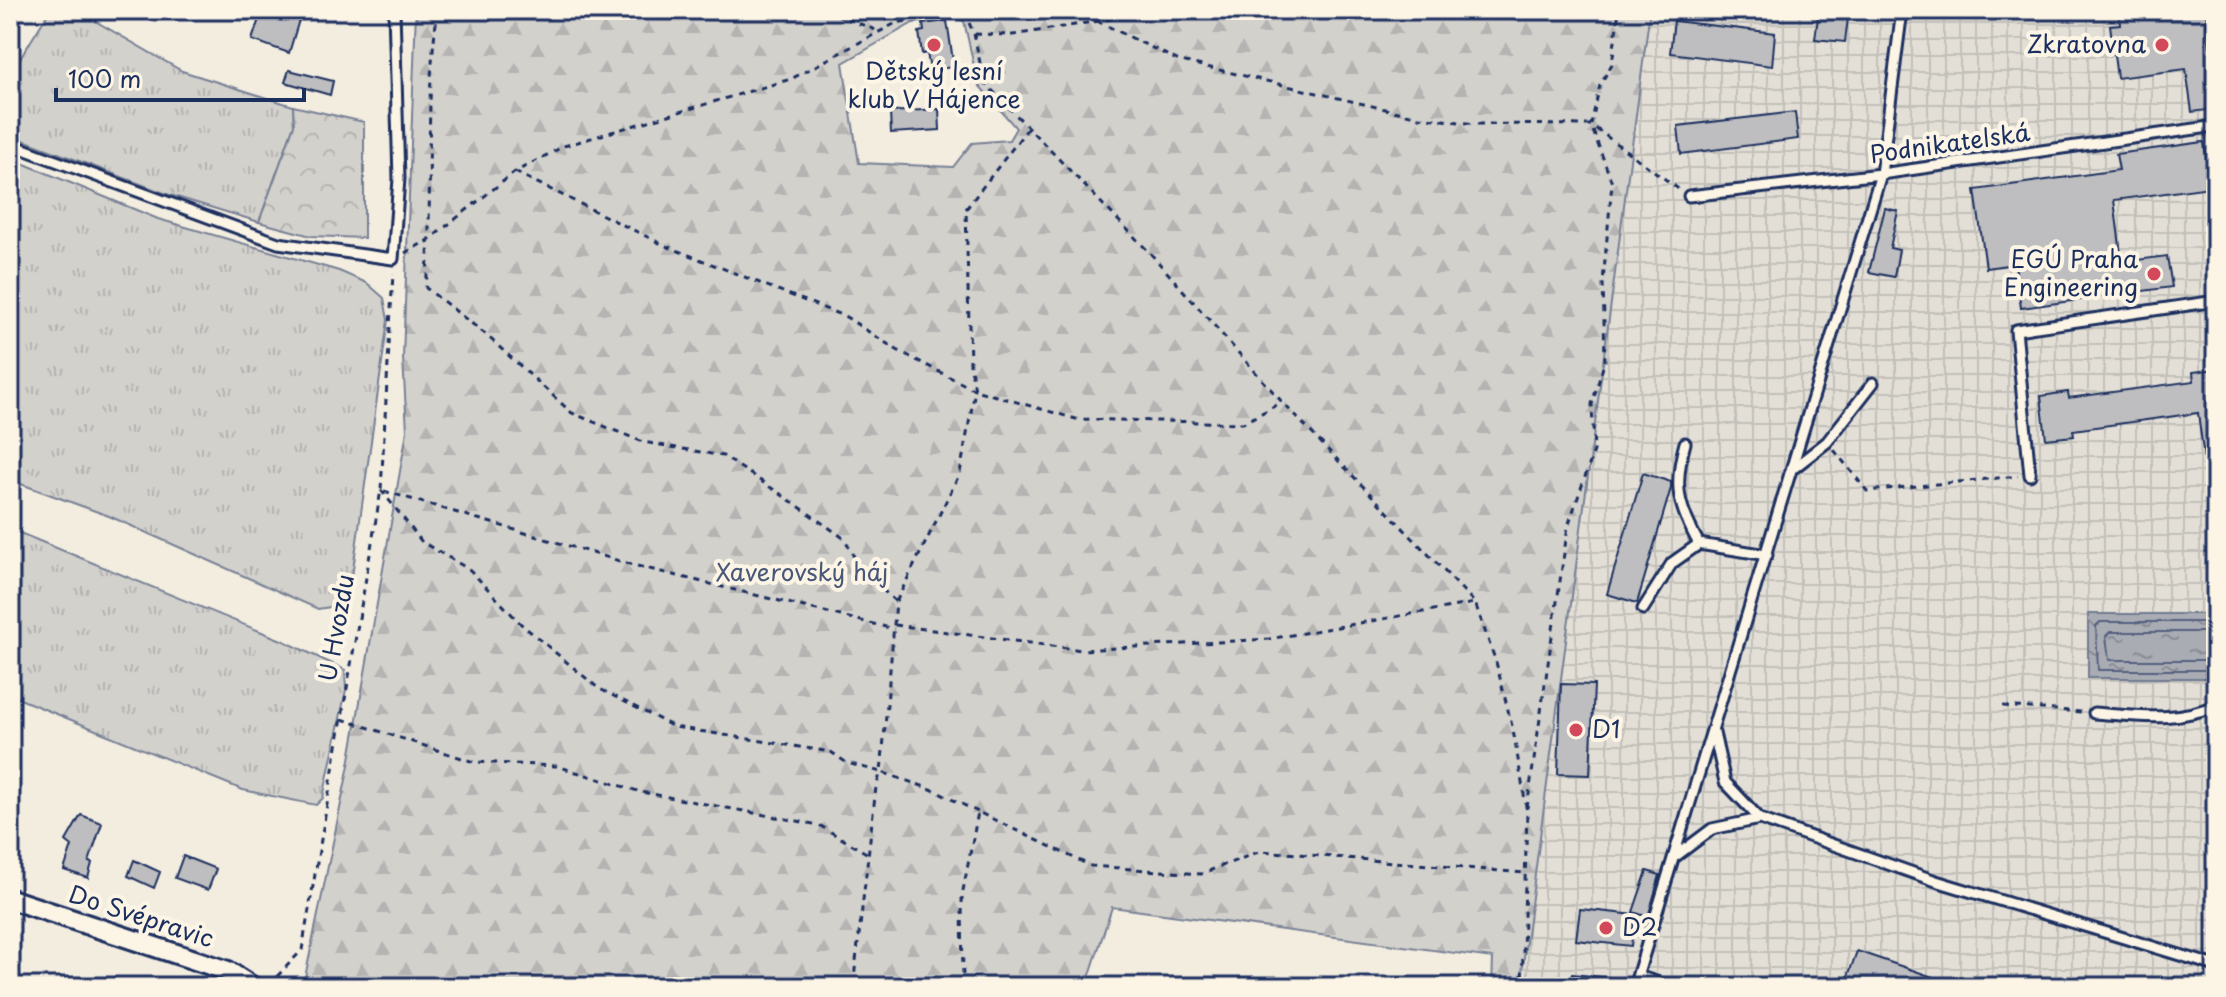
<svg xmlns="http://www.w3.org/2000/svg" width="2226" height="997" font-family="'Playpen Sans',sans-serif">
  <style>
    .industrial { fill: url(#industrial-grid) }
    .grass { fill: url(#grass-tufts); stroke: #778095; stroke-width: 2 }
    .forest { fill: url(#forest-firs); stroke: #778095; stroke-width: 2; fill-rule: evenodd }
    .park { fill: url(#park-crowns); stroke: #778095; stroke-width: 2 }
    .water { fill: url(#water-ripples); stroke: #707a91; stroke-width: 2 }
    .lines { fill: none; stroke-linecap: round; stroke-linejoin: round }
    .shore { stroke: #546180; stroke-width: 2 }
    .building { fill: #bebec0; stroke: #1b2f5e; stroke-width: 2 }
    .lane-casing { stroke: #1b2f5e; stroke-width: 15 }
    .street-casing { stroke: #1b2f5e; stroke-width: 24 }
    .path { stroke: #1b2f5e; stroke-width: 3; stroke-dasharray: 6 6; stroke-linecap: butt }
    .lane { stroke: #fcf5e5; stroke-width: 9 }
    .street { stroke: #fcf5e5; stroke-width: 18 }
    .poi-dot { fill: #d1495b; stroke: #fcf5e5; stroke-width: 3 }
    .labels { text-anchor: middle; stroke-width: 8; stroke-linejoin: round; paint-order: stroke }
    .poi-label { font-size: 24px; fill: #1b2f5e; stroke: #fcf5e5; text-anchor: end }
    .street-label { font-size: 24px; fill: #1b2f5e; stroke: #fcf5e5 }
    .park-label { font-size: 24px; fill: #49587a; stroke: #fcf5e5 }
  </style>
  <defs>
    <pattern id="industrial-grid" width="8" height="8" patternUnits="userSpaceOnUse" patternTransform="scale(2)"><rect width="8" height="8" fill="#e3dfd6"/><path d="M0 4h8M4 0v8" fill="none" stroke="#c2c0ba"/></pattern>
    <pattern id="grass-tufts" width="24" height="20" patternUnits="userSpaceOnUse" patternTransform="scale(2)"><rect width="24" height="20" fill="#d3d1cc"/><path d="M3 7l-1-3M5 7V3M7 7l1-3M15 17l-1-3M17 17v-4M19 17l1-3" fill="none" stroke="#b5b4b2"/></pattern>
    <pattern id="forest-firs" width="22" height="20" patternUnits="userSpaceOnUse" patternTransform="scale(2)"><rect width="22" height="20" fill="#d3d1cc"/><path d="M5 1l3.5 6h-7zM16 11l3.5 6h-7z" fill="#b5b4b2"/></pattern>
    <pattern id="park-crowns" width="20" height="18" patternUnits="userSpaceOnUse" patternTransform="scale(2)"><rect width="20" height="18" fill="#d3d1cc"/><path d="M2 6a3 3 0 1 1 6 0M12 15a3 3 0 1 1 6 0" fill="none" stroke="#b5b4b2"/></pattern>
    <pattern id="water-ripples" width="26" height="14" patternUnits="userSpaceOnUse" patternTransform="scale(2)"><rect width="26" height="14" fill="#a9acb3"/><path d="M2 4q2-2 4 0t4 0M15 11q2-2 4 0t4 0" fill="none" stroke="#898c95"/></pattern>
  </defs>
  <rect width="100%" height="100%" fill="#f3ede0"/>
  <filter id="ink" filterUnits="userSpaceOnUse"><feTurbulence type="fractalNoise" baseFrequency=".0125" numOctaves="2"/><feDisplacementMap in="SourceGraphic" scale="16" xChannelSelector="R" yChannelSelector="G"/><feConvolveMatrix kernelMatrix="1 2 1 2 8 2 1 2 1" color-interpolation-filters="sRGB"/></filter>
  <g filter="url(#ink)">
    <path class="industrial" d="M1650 10H2216V987H1520Z"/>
    <path class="grass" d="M50 10H76L182 71 293 106 294 125 259 222 167 194 10 135V75Z
      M10 158 158 219 339 271 367 283 384 298 388 320 352 577 336 606 318 609 109 516 10 480Z
      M10 529 284 641 345 670 346 690 323 798 316 805 243 790 10 695Z"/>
    <path class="forest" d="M416 10H1650L1520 987H1492L1493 958 1112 907 1086 987H303L349 765 407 431 403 358ZM957 18 964 21 978 84 1016 128 1009 140 972 143 953 167 859 163 843 63 913 23Z"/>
    <path class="park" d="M293 106 364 122V238L311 236 259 222 294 125Z"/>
    <path class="water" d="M2088 614H2216V678H2088Z"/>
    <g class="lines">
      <path class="shore" d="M2216 622H2100L2096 626 2098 670H2216
        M2216 632H2110L2106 636 2109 660H2216"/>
    </g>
    <path class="building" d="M262 10H302L289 53 252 40Z
      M1819 10H1849L1845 42 1815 39Z
      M2118 10H2206L2216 109 2192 112 2186 69 2117 78 2110 25 2120 24Z
      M947 21 954 67 930 70 927 53 922 54 919 32 924 31 923 24Z
      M1674 21 1775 33 1772 66 1670 53Z
      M289 70 333 81 330 95 285 82Z
      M939 109 940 130 891 133 890 112Z
      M1795 112 1798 139 1681 154 1678 126Z
      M2204 142 2210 187 2114 200 2122 262 2167 256 2172 287 2021 308 2015 264 1986 268 1975 190 2119 170 2116 154Z
      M1885 208 1898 211 1890 248 1899 250 1894 277 1869 272Z
      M2216 369V456L2204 458 2198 413 2073 430 2074 436 2046 439 2041 396 2068 392 2069 398 2194 381 2193 372Z
      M1643 473 1671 482V488L1637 603 1607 594Z
      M1561 684 1594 685 1590 775 1558 774Z
      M81 815 102 823 89 862 92 863 88 878 64 870 72 846 66 841Z
      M183 856 216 869 208 890 175 878Z
      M134 860 160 872 154 888 128 876Z
      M1647 871 1660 875 1648 917 1633 912Z
      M1580 909 1635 915 1631 946 1576 940Z
      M1857 951 1956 985V987H1863L1846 982Z
      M1572 974 1611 978 1610 987H1570Z"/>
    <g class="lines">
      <g class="lane-casing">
        <path id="lane" d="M10 144 278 243 393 259 399 179 394 10
          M1689 196 1881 174 2216 126
          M1685 443C1673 486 1678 506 1699 544L1767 555
          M1795 467 1827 442 1873 383
          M2030 475 2016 330 2216 301
          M1643 609 1672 563 1699 544
          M2094 713C2135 716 2177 723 2216 705
          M1714 733 1725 782 1760 819
          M1676 856 1712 829 1760 819 1936 881 2216 966
          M1638 976 1671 987
          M1634 987 1881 174 1902 10"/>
      </g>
      <g class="street-casing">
        <path id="street" d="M10 899 228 971 253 987"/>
      </g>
      <path class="path" d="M438 10C423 103 434 195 426 288L484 333 572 413 643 442 723 456 791 501 845 539 860 569 896 602
        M825 10 878 31
        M964 12 974 34 984 82 1150 253 1282 402 1475 603 1496 662 1513 730 1527 812 1522 987
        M1097 21 1177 60 1419 117 1476 124 1591 125 1680 190
        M975 34 1013 35 1166 10
        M1028 128 966 209 970 364 975 390 1076 419 1243 423 1282 402
        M515 172 666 246 846 317 897 350 975 390 960 473 896 602 881 772 931 789 978 812
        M405 253 430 239 515 172 564 146 791 79 896 23 963 11
        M1834 450 1867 491 2018 476
        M381 490 422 542 470 570 521 624 598 688 674 727 831 752 847 763 881 772 876 787 853 987
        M384 491 633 565 894 629
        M895 625 1082 650 1269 639 1474 603
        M2003 706 2082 712
        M342 719 474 762 557 766 641 792 819 825 868 854
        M1527 808 1568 526 1594 451 1592 404 1605 360 1603 282 1612 183 1591 125 1600 85 1612 64 1619 10
        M269 985 302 950 381 490 393 273
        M963 987 962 896 978 812 1091 866 1201 874 1261 851 1525 873"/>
      <use href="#lane" class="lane"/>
      <use href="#street" class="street"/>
    </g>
  </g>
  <g class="poi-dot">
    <circle cx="934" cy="45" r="8"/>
    <circle cx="2162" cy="45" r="8"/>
    <circle cx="2154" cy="274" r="8"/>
    <circle cx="1576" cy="730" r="8"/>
    <circle cx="1606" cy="928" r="8"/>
  </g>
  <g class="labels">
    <g class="poi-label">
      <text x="2146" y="53">Zkratovna</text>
      <text x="934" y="80" text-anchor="middle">Dětský lesní<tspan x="934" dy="28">klub V Hájence</tspan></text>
      <text x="2138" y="268">EGÚ Praha<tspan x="2138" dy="28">Engineering</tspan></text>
      <text x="1592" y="738" text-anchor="start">D1</text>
      <text x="1622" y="936" text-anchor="start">D2</text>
    </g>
    <g class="street-label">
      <text transform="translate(1950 144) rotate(-8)" y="8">Podnikatelská</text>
      <text transform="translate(337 628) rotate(-80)" y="8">U Hvozdu</text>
      <text transform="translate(141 917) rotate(18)" y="8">Do Svépravic</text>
    </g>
    <g class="park-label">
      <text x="802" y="581">Xaverovský háj</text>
    </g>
  </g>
  <rect width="2226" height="997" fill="none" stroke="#fcf5e5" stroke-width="40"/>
  <rect x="20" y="20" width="2186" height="957" fill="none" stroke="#1b2f5e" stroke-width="3" filter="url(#ink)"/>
  <path d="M56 88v12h248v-12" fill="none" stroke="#1b2f5e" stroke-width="4"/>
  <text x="68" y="88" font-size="24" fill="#1b2f5e" stroke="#fcf5e5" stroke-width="6" paint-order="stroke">100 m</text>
</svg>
